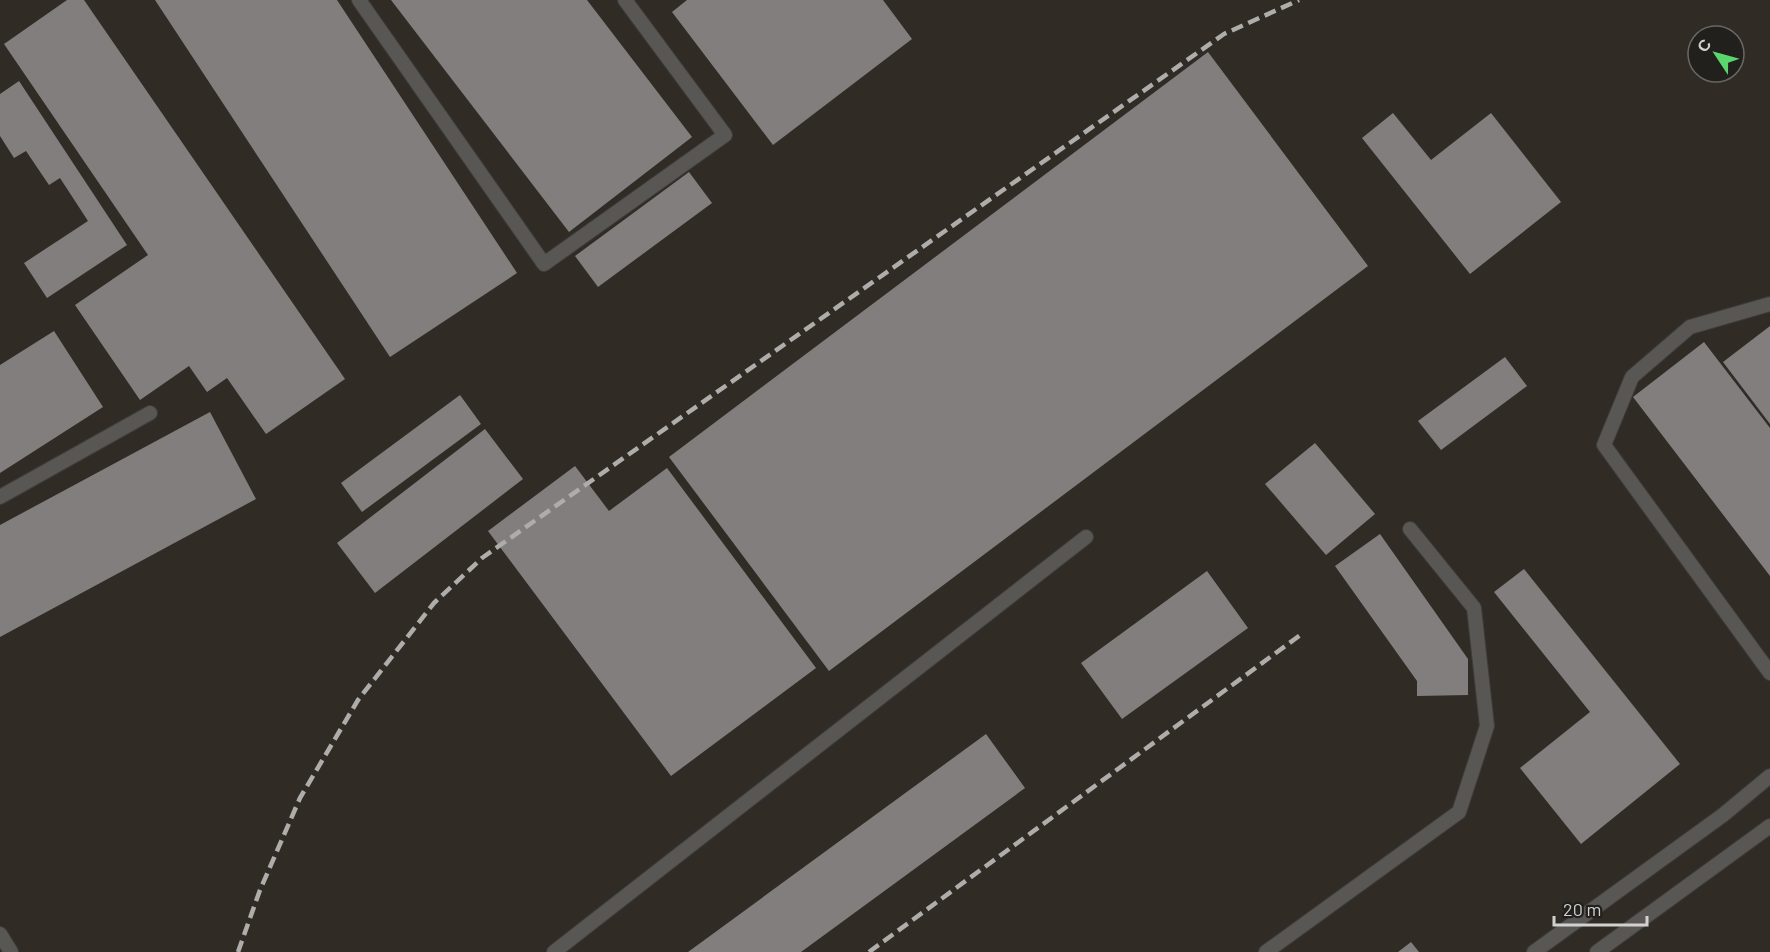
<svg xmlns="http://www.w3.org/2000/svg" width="1770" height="952" font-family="Barlow,sans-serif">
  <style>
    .built { fill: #302c25; fill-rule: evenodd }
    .building { fill: #827e7d }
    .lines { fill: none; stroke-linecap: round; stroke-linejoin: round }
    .service-casing { stroke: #3f3d3c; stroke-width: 16 }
    .service { stroke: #595754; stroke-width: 14 }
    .rail { stroke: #aeadab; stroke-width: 4.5; stroke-dasharray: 12 6; stroke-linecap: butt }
  </style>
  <rect width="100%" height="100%" fill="#21201d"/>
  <path class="built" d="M0 0H1770V952H0ZM1698 36H1734V72H1698Z"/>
  <path class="building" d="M67 0H84L345 379 266 434 227 378 207 392 189 366 140 400 75 305 148 255 4 44Z
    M155 0H337L517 273 390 357Z
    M391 0H587L692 137 569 232Z
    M687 0H883L912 39 773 145 672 12Z
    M1208 52 1368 266 829 671 669 457Z
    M19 81 127 245 47 298 24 263 88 221 60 178 49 185 26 151 14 158 0 136V94Z
    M1393 113 1431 160 1491 113 1561 202 1470 274 1362 138Z
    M689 172 712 203 598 287 575 256Z
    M1770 326V424L1723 362Z
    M54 331 103 407 0 473V365Z
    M1704 342 1770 428V576L1633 397Z
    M1505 357 1527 386 1441 450 1418 421Z
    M460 395 481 424 362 512 341 483Z
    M210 412 256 499 0 637V525Z
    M485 429 523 479 375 593 337 543Z
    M1315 443 1375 514 1326 555 1265 484Z
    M575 466 609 511 667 468 816 668 671 776 488 531Z
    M1380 534 1468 659V695L1417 696V681L1335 566Z
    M1524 569 1680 764 1581 844 1520 768 1590 712 1494 592Z
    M1207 571 1248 628 1122 719 1081 663Z
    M986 734 1025 788 801 952H688Z
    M1411 942 1419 952H1398Z"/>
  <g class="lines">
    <g class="service-casing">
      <path id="service" d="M359 0 544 264 725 135 625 0
        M1770 304 1690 327 1632 377 1604 445 1770 673
        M0 497 150 413
        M0 934 11 952
        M554 952 1086 537
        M1266 952 1459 812 1487 726 1474 608 1410 529
        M1534 952 1723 815 1770 776
        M1597 952 1770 826"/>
    </g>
    <use href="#service" class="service"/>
    <path class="rail" d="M238 952 260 890 300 798 358 700 434 603 482 558 1224 34 1299 0
      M869 952 1303 633"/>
  </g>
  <g transform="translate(1716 54) rotate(306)"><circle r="28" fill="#21201d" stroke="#686764" stroke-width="1.5"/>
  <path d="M0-4.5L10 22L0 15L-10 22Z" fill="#5bd56e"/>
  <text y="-9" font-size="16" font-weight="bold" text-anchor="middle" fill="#d2d1cf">С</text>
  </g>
  <path d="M1554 916v9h93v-9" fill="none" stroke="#d2d1cf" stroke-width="3"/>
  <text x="1563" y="916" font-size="18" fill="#d2d1cf" stroke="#21201d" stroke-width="4.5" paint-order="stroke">20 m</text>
</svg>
